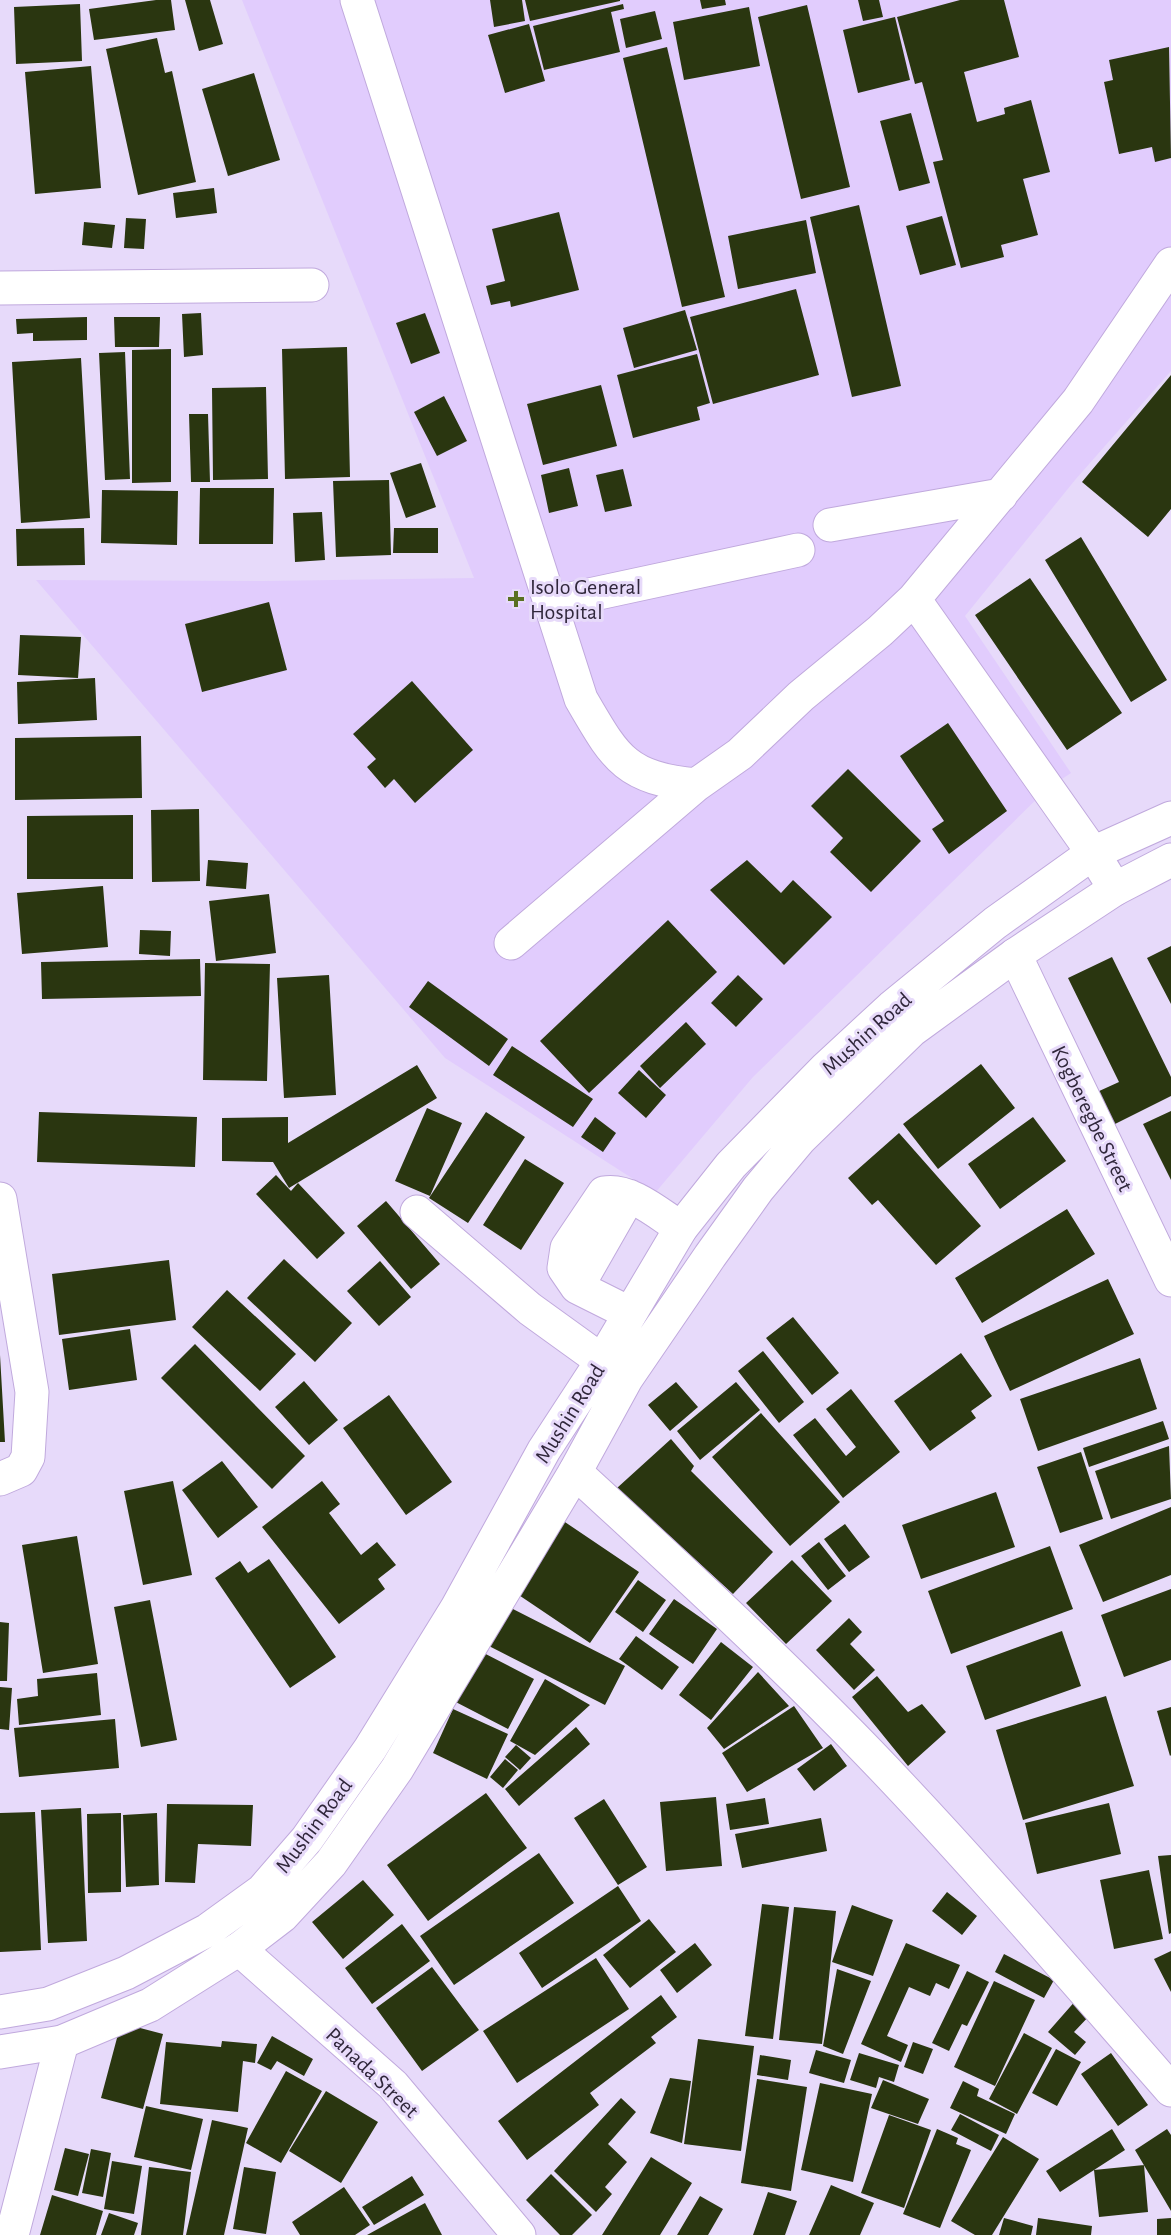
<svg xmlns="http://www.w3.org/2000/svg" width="1171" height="2235" font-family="'Alegreya Sans',sans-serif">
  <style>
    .built { fill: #e1ccfd }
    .building { fill: #2a3610 }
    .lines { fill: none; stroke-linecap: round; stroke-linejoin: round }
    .minor-casing { stroke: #c0a9dd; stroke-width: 35 }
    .major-casing { stroke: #c0a9dd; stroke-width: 35 }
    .minor { stroke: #fff; stroke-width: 33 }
    .major { stroke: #fff; stroke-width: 33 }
    .poi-dot { fill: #597021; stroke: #e7dafa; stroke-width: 2 }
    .labels { text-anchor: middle; stroke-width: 6; stroke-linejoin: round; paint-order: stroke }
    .poi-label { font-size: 22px; fill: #30273b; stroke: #e7dafa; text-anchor: start }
    .street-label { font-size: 22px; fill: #30273b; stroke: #e7dafa }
  </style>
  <rect width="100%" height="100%" fill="#e7dafa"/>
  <path class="built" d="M242 0H1171V371L1075 480 965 616 1071 773 1047 789 753 1077 655 1193 445 1058 36 580 263 581 474 578Z"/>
  <path class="building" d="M156 0H171L175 30 94 40 89 9Z
    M185 0H210L223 44 199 51Z
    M490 0H522L525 21 494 27Z
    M525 0H620V1L530 21Z
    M700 0H725L726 5 702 9Z
    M858 0H879L883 17 863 21Z
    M960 0H1004L1019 57 964 72 977 122 1005 114 1004 108 1031 100 1050 172 1023 179 1038 235 1001 245 1004 257 961 268 933 162 943 160 922 82 915 84 897 17Z
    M80 4 82 61 16 64 14 7Z
    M623 4 624 9 611 12 620 52 544 70 533 26Z
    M807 5 850 187 801 199 758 17Z
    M749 7 760 66 684 80 673 22Z
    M655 11 662 39 626 48 620 19Z
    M895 17 910 80 858 93 843 30Z
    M529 24 545 81 505 93 488 35Z
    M157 38 165 73 172 71 196 182 138 195 106 49Z
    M667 47 725 297 682 307 623 58Z
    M1169 47 1171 158 1155 162 1152 147 1119 154 1104 82 1113 80 1109 60Z
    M91 66 101 188 35 194 25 72Z
    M254 73 280 160 228 176 202 89Z
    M911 113 930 183 899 191 880 121Z
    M214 188 217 213 176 218 173 193Z
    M859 205 901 386 852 397 810 217Z
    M559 212 579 290 511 307 510 301 491 305 486 286 505 281 492 229Z
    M942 216 956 265 920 275 906 226Z
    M126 218 146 219 144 249 124 248Z
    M806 220 816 273 738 289 728 236Z
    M84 222 115 225 112 248 82 245Z
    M796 289 819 375 713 404 690 317Z
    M685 310 697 350 634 368 623 328Z
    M201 313 203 355 184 357 182 314Z
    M425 313 440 353 411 364 396 323Z
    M87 317V340L33 341V333L17 334 16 319Z
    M114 317H160L159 347H115Z
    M347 347 350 477 285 479 282 349Z
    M171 349V482L132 483V350Z
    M125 352 130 479 105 480 99 353Z
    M697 354 710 403 697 407 700 420 633 438 617 375Z
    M81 358 90 518 21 523 12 362Z
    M1171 375V509L1148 537 1082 482Z
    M601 385 617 446 543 465 527 404Z
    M266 387 268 479 213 480 212 388Z
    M444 396 467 441 437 456 414 412Z
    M189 414H208L210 482H191Z
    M421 463 436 507 406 518 390 473Z
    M569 468 578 506 549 513 541 475Z
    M623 469 632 506 605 512 596 475Z
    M389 480 391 555 336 557 333 481Z
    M200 488H274L273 544H199Z
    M102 490 178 491 177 545 101 543Z
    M322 512 325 560 295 562 293 513Z
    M84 528 85 565 17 566 16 529Z
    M394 528H438V553H393Z
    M1081 537 1167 680 1131 702 1045 560Z
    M1030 578 1122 713 1067 750 975 615Z
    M269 602 287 670 202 692 185 624Z
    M20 635 81 637 78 678 18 675Z
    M95 678 97 720 18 724 17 682Z
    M412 681 473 750 415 803 394 779 385 788 367 767 376 759 353 734Z
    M948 723 1007 811 949 854 932 829 944 821 900 756Z
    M141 736 142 798 15 800V738Z
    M848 769 921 841 871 892 830 852 843 838 811 806Z
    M199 809 200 881 152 882 151 810Z
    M133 815V879H27V816Z
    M208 860 248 863 246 889 206 886Z
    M747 860 781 893 793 880 832 917 784 965 710 890Z
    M103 886 108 947 22 954 17 893Z
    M269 894 276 953 216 961 209 901Z
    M668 920 717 972 589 1093 540 1041Z
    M140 930 171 931 170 956 139 954Z
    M1171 946V1004L1147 958Z
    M1112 957 1171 1077V1096L1113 1125 1097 1092 1119 1082 1068 978Z
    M200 959 201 996 42 999 41 962Z
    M205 963 270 964 267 1081 203 1080Z
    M329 975 336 1095 284 1098 277 978Z
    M738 975 763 999 736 1027 711 1003Z
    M428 981 508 1039 489 1066 409 1007Z
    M686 1022 706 1044 660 1088 640 1066Z
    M512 1046 593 1099 573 1127 493 1075Z
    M981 1064 1015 1108 938 1169 903 1124Z
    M417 1065 437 1098 289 1188 273 1162 222 1161V1118L288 1117V1143Z
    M639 1070 666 1095 646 1118 618 1093Z
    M427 1108 462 1123 430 1196 395 1181Z
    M1171 1111V1180L1143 1124Z
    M39 1112 197 1117 195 1167 37 1162Z
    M486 1112 525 1137 468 1223 429 1198Z
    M595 1117 616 1133 603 1152 581 1137Z
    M1033 1117 1066 1161 1000 1209 968 1164Z
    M899 1133 981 1226 936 1265 878 1200 872 1205 848 1178Z
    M525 1159 564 1183 521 1250 483 1225Z
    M276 1175 291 1191 298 1183 345 1233 317 1259 256 1194Z
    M386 1201 440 1264 411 1289 357 1226Z
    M1067 1209 1095 1254 982 1323 955 1278Z
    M284 1259 352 1323 315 1362 247 1298Z
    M169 1260 176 1320 59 1335 52 1274Z
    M380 1261 411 1297 379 1326 347 1291Z
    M1108 1279 1134 1334 1010 1391 984 1336Z
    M227 1290 296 1354 260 1391 192 1327Z
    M793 1317 839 1373 812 1395 766 1338Z
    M130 1329 137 1380 69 1390 62 1339Z
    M195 1344 305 1456 272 1489 161 1378Z
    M763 1351 804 1402 779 1423 738 1371Z
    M961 1353 992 1396 971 1411 976 1418 930 1451 894 1401Z
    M0 1355 5 1442H0Z
    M1140 1358 1157 1409 1038 1451 1020 1399Z
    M304 1381 338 1420 309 1445 275 1407Z
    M676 1382 698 1407 670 1431 648 1405Z
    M736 1382 760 1410 700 1460 677 1431Z
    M851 1389 900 1452 843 1498 793 1435 815 1418 846 1456 856 1447 826 1409Z
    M389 1395 452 1482 406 1515 343 1428Z
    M761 1413 840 1502 790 1546 712 1457Z
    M1163 1421 1169 1439 1089 1467 1083 1448Z
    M671 1439 694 1466 691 1471 773 1552 733 1594 617 1488Z
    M1169 1446 1171 1499 1111 1519 1095 1471Z
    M1081 1452 1103 1519 1060 1533 1037 1467Z
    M222 1461 258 1507 218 1538 182 1490Z
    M173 1481 192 1575 143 1585 124 1491Z
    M322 1481 340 1504 329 1513 361 1555 377 1542 396 1565 378 1579 385 1589 339 1624 262 1527Z
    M996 1492 1015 1547 921 1579 902 1525Z
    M1171 1507V1575L1103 1602 1079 1545Z
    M556 1516 639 1572 590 1643 507 1587Z
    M845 1524 870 1557 849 1572 824 1539Z
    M77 1536 98 1664 43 1673 22 1545Z
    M819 1542 846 1576 828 1590 801 1556Z
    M1050 1546 1073 1609 951 1654 928 1591Z
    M269 1559 336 1657 290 1688 215 1578 240 1561 248 1573Z
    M792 1560 832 1601 786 1644 746 1603Z
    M638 1580 666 1600 643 1632 615 1612Z
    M1171 1589V1660L1124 1677 1101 1615Z
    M674 1599 717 1629 693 1664 649 1634Z
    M150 1600 177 1740 141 1747 114 1607Z
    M507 1606 625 1666 605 1705 487 1645Z
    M849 1618 862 1632 850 1644 875 1670 854 1690 816 1650Z
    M0 1622 9 1623 7 1681H0Z
    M1062 1631 1081 1686 985 1720 966 1666Z
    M636 1636 679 1667 662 1690 619 1659Z
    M721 1642 753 1667 711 1720 679 1695Z
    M474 1648 534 1679 508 1729 448 1698Z
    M758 1672 789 1706 724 1749 707 1728Z
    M97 1673 101 1715 19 1725 17 1699 38 1696 37 1679Z
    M877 1676 908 1712 922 1704 946 1732 908 1766 852 1697Z
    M545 1679 590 1705 535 1755 510 1741Z
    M0 1687 12 1688 9 1730 0 1729Z
    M1106 1696 1134 1786 1023 1820 996 1730Z
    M794 1706 823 1748 747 1792 722 1753Z
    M1171 1707V1755L1170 1756 1157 1711Z
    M453 1709 508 1734 487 1779 433 1753Z
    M115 1719 119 1768 19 1777 14 1728Z
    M576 1727 590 1744 519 1806 505 1789Z
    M831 1744 847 1766 814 1791 797 1769Z
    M516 1745 531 1758 520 1770 505 1757Z
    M505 1759 518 1770 503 1788 490 1777Z
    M486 1793 527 1848 428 1921 387 1865Z
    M716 1797 722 1866 666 1871 660 1802Z
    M765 1798 769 1824 730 1830 726 1804Z
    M604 1799 647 1867 618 1885 574 1818Z
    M1109 1803 1121 1854 1037 1874 1025 1823Z
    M167 1804 253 1805 251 1846 198 1844 195 1883 165 1882Z
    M81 1808 87 1941 48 1943 41 1810Z
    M35 1812 41 1950 0 1952V1813Z
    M121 1813V1892L88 1893 87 1814Z
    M157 1813 159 1885 126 1887 123 1815Z
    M821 1818 827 1851 742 1868 735 1834Z
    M539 1853 574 1903 454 1985 420 1936Z
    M1171 1855V1933L1169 1934 1158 1856Z
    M1149 1870 1163 1939 1114 1949 1100 1880Z
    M363 1880 394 1915 343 1959 312 1922Z
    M618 1886 641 1921 542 1988 519 1953Z
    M947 1892 977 1916 962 1935 932 1911Z
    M762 1904 789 1907 773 2039 745 2036Z
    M852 1905 893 1920 873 1976 832 1962Z
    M794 1907 836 1911 822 2044 779 2040Z
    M649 1919 676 1952 630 1988 603 1955Z
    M402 1924 430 1961 372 2004 345 1968Z
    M695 1943 712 1965 677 1993 660 1970Z
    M906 1943 960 1965 949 1989 936 1983 930 1996 909 1987 887 2036 908 2045 901 2062 861 2044Z
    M1171 1951V1992L1154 1959Z
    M1004 1954 1054 1980 1044 1998 995 1972Z
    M596 1958 629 2009 517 2083 483 2031Z
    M432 1967 479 2030 422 2071 376 2008Z
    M837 1969 871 1981 843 2054 823 2046Z
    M967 1971 989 1982 967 2026 962 2024 949 2051 932 2043Z
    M994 1981 1035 2000 995 2086 954 2067Z
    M661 1995 677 2017 651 2037 656 2043 590 2093 599 2105 527 2160 498 2121Z
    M1077 1999 1092 2013 1074 2032 1086 2042 1075 2055 1048 2032Z
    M121 2023 163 2034 143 2109 101 2098Z
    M1024 2033 1052 2048 1017 2114 989 2099Z
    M272 2036 313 2059 304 2076 277 2061 271 2070 257 2063Z
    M698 2039 754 2046 741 2151 684 2144Z
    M222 2041 257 2044 255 2063 243 2061 238 2112 160 2104 166 2042 221 2047Z
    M913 2042 933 2049 923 2074 904 2067Z
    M1056 2049 1081 2062 1057 2106 1032 2093Z
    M816 2050 851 2060 844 2083 809 2073Z
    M859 2053 899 2065 894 2082 879 2077 876 2088 850 2080Z
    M1111 2053 1148 2105 1118 2126 1081 2074Z
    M760 2055 791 2060 788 2080 757 2075Z
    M286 2071 322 2091 281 2163 246 2143Z
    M670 2078 691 2081 682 2143 650 2133Z
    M757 2079 807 2087 791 2191 741 2183Z
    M883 2080 929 2099 918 2124 871 2108Z
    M963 2081 979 2089 977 2096 1015 2114 1006 2134 950 2108Z
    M820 2083 872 2094 853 2182 801 2170Z
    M326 2091 378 2122 341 2183 289 2151Z
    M621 2098 636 2112 608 2144 627 2162 605 2187 612 2194 596 2212 554 2171Z
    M146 2106 203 2119 191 2170 134 2157Z
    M960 2114 999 2135 991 2151 951 2130Z
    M889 2115 931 2130 904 2208 861 2193Z
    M212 2120 248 2128 224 2235H186Z
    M937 2129 958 2138 956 2144 971 2150 940 2228 903 2214Z
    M1112 2129 1125 2150 1060 2192 1046 2171Z
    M1167 2129 1171 2135V2211L1135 2150Z
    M1003 2137 1039 2159 992 2235H975L951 2221Z
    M65 2148 89 2154 78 2196 54 2190Z
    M91 2149 111 2153 103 2197 82 2193Z
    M651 2157 692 2183 660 2235H602Z
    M112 2161 142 2166 134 2214 104 2209Z
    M1144 2165 1148 2212 1099 2217 1094 2170Z
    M149 2167 191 2172 183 2235H141Z
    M244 2167 276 2172 266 2234 233 2229Z
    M551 2174 592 2215 572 2235H560L526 2200Z
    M412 2176 424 2195 374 2225 362 2207Z
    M831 2185 874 2203 860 2235H809Z
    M344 2187 370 2225 355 2235H300L292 2222Z
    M768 2192 797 2201 785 2235H753Z
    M52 2195 103 2211 96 2235H40Z
    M700 2196 723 2209 708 2235H677Z
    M425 2203 442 2235H367Z
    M109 2213 138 2223 134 2235H101Z
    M1004 2218 1033 2226 1031 2235H999Z
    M1038 2218 1092 2226 1091 2235H1036Z
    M1171 2218V2235H1157V2219Z"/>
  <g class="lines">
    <g class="minor-casing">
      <path id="minor" d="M357 0 581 699C615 757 624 778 696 785L740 754 801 696 880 631 914 599 1078 401 1171 264
        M0 288 312 285
        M830 525 1001 495
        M914 599 1093 853 1115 889
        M552 603 798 550
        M511 943 696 785
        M1015 955 1171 1280
        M0 1199 32 1392 28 1457 21 1470 0 1479
        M417 1212 530 1309 602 1361
        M577 1287 629 1196
        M629 1313 577 1287 564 1268 567 1248 604 1193C630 1188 660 1215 681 1228
        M575 1472C674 1563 774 1655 868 1752 973 1861 1071 1976 1171 2090
        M239 1949 393 2085 519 2235
        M12 2235 62 2042"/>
    </g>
    <g class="major-casing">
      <path id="major" d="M0 2012 48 2004 126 1973 208 1930 262 1891 307 1839 370 1749 457 1608 544 1450 602 1361 681 1228 731 1165 826 1068 892 1007 995 923 1093 853 1171 818
        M0 2052 62 2042 150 2005 239 1949 282 1916 331 1863 397 1769 575 1472 626 1379 710 1256 758 1189 800 1139 912 1030 1015 955 1115 889 1171 860"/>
    </g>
    <use href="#minor" class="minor"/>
    <use href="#major" class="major"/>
  </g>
  <path class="poi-dot" d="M513 590h6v6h6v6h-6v6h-6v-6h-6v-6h6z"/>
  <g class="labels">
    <g class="poi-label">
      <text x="530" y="594">Isolo General<tspan x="530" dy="25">Hospital</tspan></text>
    </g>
    <g class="street-label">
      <text transform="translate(866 1033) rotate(-42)" y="8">Mushin Road</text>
      <text transform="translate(1093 1118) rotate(64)" y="8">Kogberegbe Street</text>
      <text transform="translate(569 1413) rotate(-58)" y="8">Mushin Road</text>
      <text transform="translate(313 1825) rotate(-53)" y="8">Mushin Road</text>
      <text transform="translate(373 2072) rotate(44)" y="8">Panada Street</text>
    </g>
  </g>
</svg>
